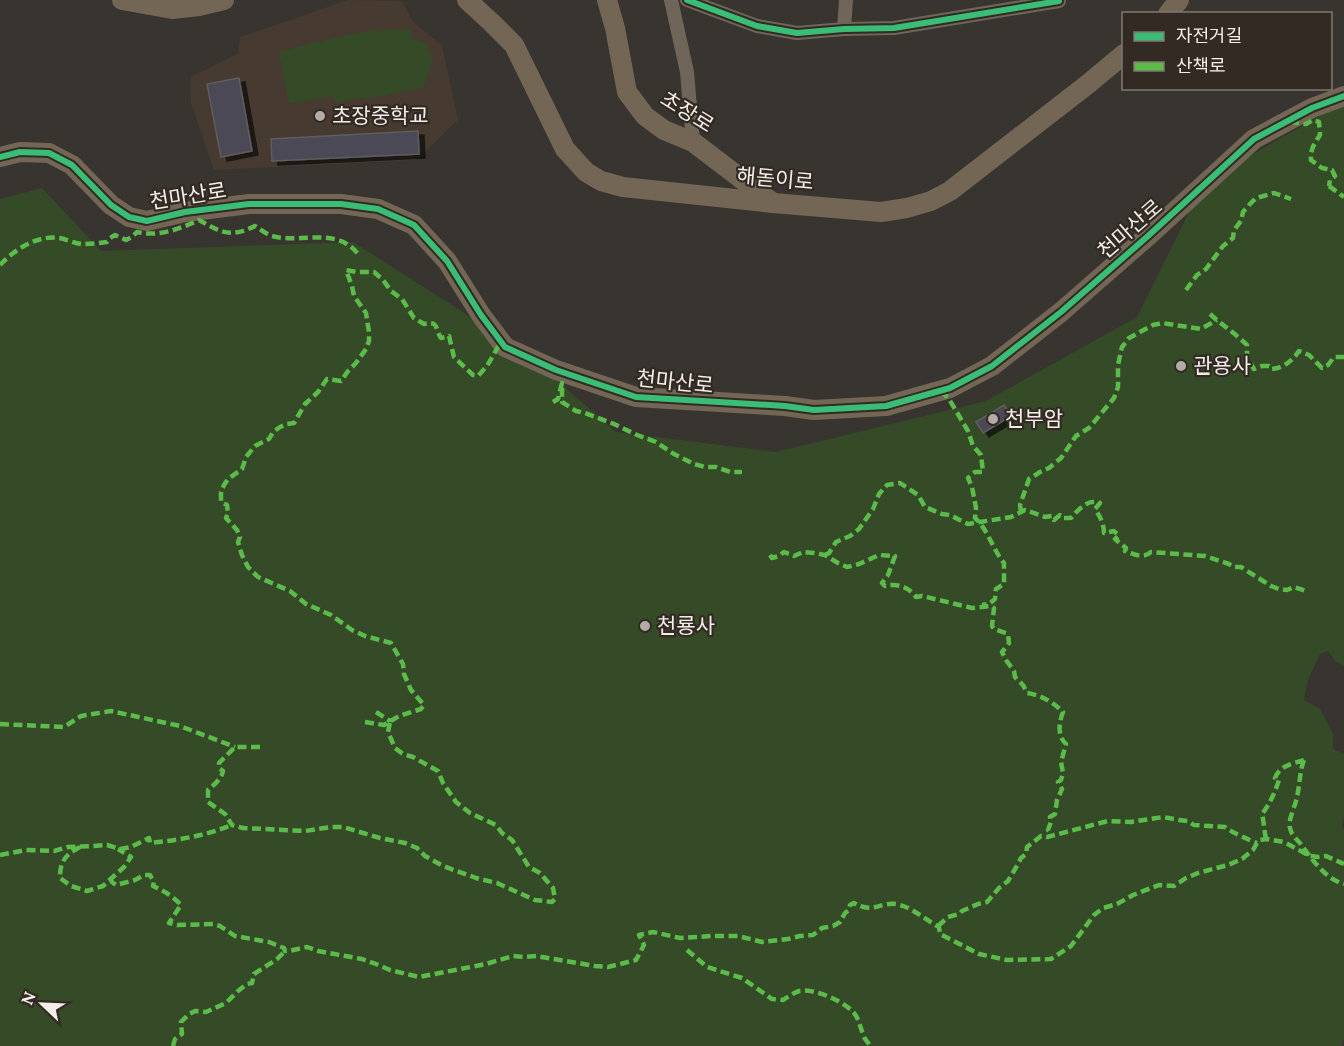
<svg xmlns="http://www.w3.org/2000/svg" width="1344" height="1046" font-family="Lora,'Noto Sans KR',serif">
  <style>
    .built { fill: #473b31 }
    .green { fill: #354b27 }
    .building { fill: #4c4954; stroke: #5e5d5d; stroke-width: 1.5; filter: url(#shadow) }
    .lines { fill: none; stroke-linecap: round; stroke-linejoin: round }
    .street { stroke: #6f6559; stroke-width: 14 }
    .secondary { stroke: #746655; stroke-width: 20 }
    .quiet { stroke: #5cbc4b; stroke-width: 4.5; stroke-dasharray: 9 4.5; stroke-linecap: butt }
    .cycleway-casing { stroke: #322a23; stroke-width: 10 }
    .cycleway { stroke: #3abd76; stroke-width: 6 }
    .poi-dot { fill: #b1aca8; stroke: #322a23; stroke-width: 2 }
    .labels { text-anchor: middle; stroke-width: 4.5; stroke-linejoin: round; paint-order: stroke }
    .street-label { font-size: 21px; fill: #f2ede9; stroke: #322a23 }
    .poi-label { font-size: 21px; fill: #f2ede9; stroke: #322a23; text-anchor: start }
  </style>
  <defs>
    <filter id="shadow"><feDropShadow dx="6" dy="4" stdDeviation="0" flood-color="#0009"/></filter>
  </defs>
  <rect width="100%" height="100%" fill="#383430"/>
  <path class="built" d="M348 0 402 1 413 22 442 45 458 120 416 160 214 170 191 103V77L238 54 240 37Z"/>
  <path class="green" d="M389 29 411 30V39L426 43 432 58 424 87 382 96 353 99 337 103 333 96 289 104 279 52C315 43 352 32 389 29Z
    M1344 105V666L1335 661 1328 651 1320 654 1308 680 1304 700 1320 709 1333 733V749L1344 754V816L1342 826 1344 830V1039L1341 1046H0V199L42 188 101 251 353 242 522 350 616 432 776 452 986 401 1137 317 1204 182 1337 106Z"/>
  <path class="building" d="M239 78 252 151 221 157 207 84Z
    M418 131 419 154 272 161 271 139Z
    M1004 405 1011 416 983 433 976 422Z"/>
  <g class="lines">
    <path class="street" d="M671 0 687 72 693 142
      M687 0 757 26 797 33 844 29 894 28 1059 1
      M844 29 846 0"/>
    <path class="secondary" d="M122 0 172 9 199 6 224 0
      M467 0 491 22 514 45 565 149 586 172 601 181 623 187 773 203 881 212 907 208 931 201 950 191 1088 84 1124 54
      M607 0 615 28 627 92 645 116 664 130 693 142 773 203
      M1168 14 1179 0
      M0 157 20 152 49 153 72 165 111 205 129 217 147 221 185 212 249 204H341L378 209 414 225 447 261 481 315 505 347 556 370 636 397 785 406 814 410 886 406 950 388 992 366 1061 312 1148 236 1254 139 1312 108 1344 96"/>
    <path class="quiet" d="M1290 122 1306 124 1313 120 1319 122 1320 135C1314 144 1310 150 1311 160L1322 168 1332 170 1335 176 1330 180 1329 186
      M1329 186 1344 197
      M0 265C15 249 37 235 59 238 67 239 75 244 83 244 91 244 99 243 107 242L110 238 115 235 126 240 132 237 137 232C158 237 180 229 199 220 222 233 230 238 255 226 260 229 266 234 272 236 301 244 336 226 358 254
      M1186 290 1197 275 1206 269 1223 246 1233 238 1234 230 1241 221 1243 212 1250 204 1256 198 1274 193 1291 199
      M1210 314C1222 325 1236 334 1247 345V358L1254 369 1262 366H1269L1271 369C1284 368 1292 361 1299 351L1309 355 1322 368 1328 365 1334 357H1344
      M941 391 949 399 968 431 973 446 981 455 983 472H975L968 478 972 487 976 508 975 518C987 528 993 550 1004 563V584L996 589 995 599 989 604 982 605
      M553 402 558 399 562 383V402L576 411 585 413 614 424 637 435 656 442 674 454 694 464 705 467H716L730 472H742
      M1021 512 1020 505 1029 479 1040 472 1049 468 1061 458 1076 436 1089 428 1114 398 1118 387V365L1122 347 1129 338 1153 325 1162 323 1201 329 1217 320
      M770 555 772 558 779 556 784 552 794 556 803 552 814 553 825 555 838 563 847 567 859 564 879 555 895 556 888 575 882 583 885 586C897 583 909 587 916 597L922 596 972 608 991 606 994 608 992 626 994 629 1008 634 1009 643 1002 652 1006 660 1014 671 1015 677 1023 685 1027 693C1041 695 1053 702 1063 712 1059 722 1057 736 1066 744L1061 762 1063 773 1061 780 1058 782 1062 789 1057 800 1055 814 1050 817 1051 822 1048 830 1053 835
      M825 555 829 553 836 542 850 536 859 529 873 509 879 494 887 485 900 483 918 495 925 507 942 514 950 515 968 524 1011 517 1025 510 1045 517 1052 516 1054 520 1060 515 1063 518H1071C1078 510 1088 498 1100 503L1095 509C1100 516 1104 524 1104 533L1114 531 1119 536 1115 539 1126 548 1125 551C1134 554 1143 559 1151 552L1205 556 1229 564 1233 567H1241L1271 586 1279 589 1287 590 1294 587 1306 591
      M376 712 390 721V722
      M365 722 384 725 399 716 421 709 424 705 411 690 404 674 403 664 391 643 365 636 352 630 331 615 306 604 290 591 258 577 248 567 242 555 238 542 240 537 237 530 226 518 228 513 227 505 221 502V492L224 485 228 479 242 469 246 457 255 446 269 439 273 432 280 427 287 424 294 423 305 404 318 392 327 379 341 381 348 371 356 363 366 349 369 341V332L366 313 354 296 352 286 346 270 357 272H374L383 280 391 291 402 299 414 318 424 324C440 321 434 328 441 338L449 336 454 357 473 375 478 376 487 366 498 347 502 344
      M0 724 64 727 81 716 111 711 180 726 235 747
      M260 747H235L219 763V768L223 771C222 778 214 785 208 790V802L225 814 232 825 243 828 305 831 331 827H343L380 838 405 843 417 848 425 856 443 866 476 878 497 883 535 900 552 902 555 899 553 888 540 873 529 867 512 840 502 833 496 825 470 813 456 802 443 783 438 771 413 757 403 754 395 748 388 732 390 722
      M1304 760C1299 773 1300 787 1296 801 1294 809 1288 820 1290 828 1291 834 1296 839 1300 843 1311 858 1325 879 1344 884
      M1266 839C1264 830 1264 822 1262 814 1270 804 1275 792 1279 780L1275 778C1280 765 1292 764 1304 760
      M80 847C65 855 60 861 60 878L71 886 87 891 103 886 124 867 131 857 118 849
      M0 855 26 850 54 851 68 847 92 846 107 845 120 849 131 847 149 838 150 843C178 840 205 836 232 825
      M110 878 112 882 116 885 135 880 144 875H150L154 882 153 886C164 891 173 896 181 905L169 923 177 925 213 924 220 926 235 936 269 942 284 948 285 951H289L307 947 318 951 362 959 376 964 390 970 419 977 486 964 513 956 524 957 536 956 595 966 608 967 636 960 644 945 639 935 653 932 680 938 712 936H738L762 942 788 939 800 936 813 935 822 928 833 926 840 922 845 913 849 910 850 905 854 903C872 914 880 902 896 904 912 907 924 919 939 927L940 934 979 954 1007 960 1051 959 1071 946 1094 915 1103 908 1117 904 1133 895 1159 885 1174 886 1186 878 1198 873 1228 865 1242 859 1253 850 1257 843 1260 840 1266 839 1284 842 1310 856 1318 857 1326 856 1344 864
      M938 926 948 917 959 914 962 911 978 904 987 902 999 888 1008 881 1018 864 1021 858 1026 854 1027 847 1041 836 1047 837 1108 821 1131 822 1163 817 1179 820 1188 821 1194 825 1225 827C1231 832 1249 840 1257 843
      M687 950 707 967 742 978 772 999 783 1000C788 997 793 993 799 991 814 988 844 1001 854 1013 859 1019 860 1027 863 1034 864 1039 868 1042 870 1046
      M173 1046 175 1039 182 1034 181 1022 189 1014 195 1011 206 1012 226 1003 238 991 247 984 252 983 254 974 277 959 285 951"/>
    <g class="cycleway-casing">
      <path id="cycleway" d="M687 0 757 26 797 33 844 29 894 28 1059 1
        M0 157 20 152 49 153 72 165 111 205 129 217 147 221 185 212 249 204H341L378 209 414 225 447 261 481 315 505 347 556 370 636 397 785 406 814 410 886 406 950 388 992 366 1061 312 1148 236 1254 139 1312 108 1344 96"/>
    </g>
    <use href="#cycleway" class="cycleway"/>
  </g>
  <g class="poi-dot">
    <circle cx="320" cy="116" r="6"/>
    <circle cx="1181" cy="366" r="6"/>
    <circle cx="993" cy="419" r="6"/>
    <circle cx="645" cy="626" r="6"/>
  </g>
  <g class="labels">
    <g class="street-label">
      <text transform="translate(687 112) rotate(32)" y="7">초장로</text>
      <text transform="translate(775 179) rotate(5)" y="7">해돋이로</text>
      <text transform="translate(188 196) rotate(-9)" y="7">천마산로</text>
      <text transform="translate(1130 229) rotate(-41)" y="7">천마산로</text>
      <text transform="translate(675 382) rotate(6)" y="7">천마산로</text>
    </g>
    <g class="poi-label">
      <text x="332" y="123">초장중학교</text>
      <text x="1193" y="373">관용사</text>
      <text x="1005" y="426">천부암</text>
      <text x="657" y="633">천룡사</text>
    </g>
  </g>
  <rect x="1122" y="12" width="210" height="78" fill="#322a23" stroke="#7f7872" stroke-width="1.5"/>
  <rect x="1134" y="32" width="30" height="9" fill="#3abd76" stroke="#7f7872" stroke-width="1.5"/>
  <text x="1176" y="42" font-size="18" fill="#f2ede9">자전거길</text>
  <rect x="1134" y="62" width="30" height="9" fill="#5cbc4b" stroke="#7f7872" stroke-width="1.5"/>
  <text x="1176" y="72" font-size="18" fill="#f2ede9">산책로</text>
  <g transform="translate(42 1004) rotate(293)" stroke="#322a23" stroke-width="4.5" paint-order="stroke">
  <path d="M0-4.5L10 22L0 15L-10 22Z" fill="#f2ede9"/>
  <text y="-9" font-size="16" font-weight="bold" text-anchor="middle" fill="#f2ede9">N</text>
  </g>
</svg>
